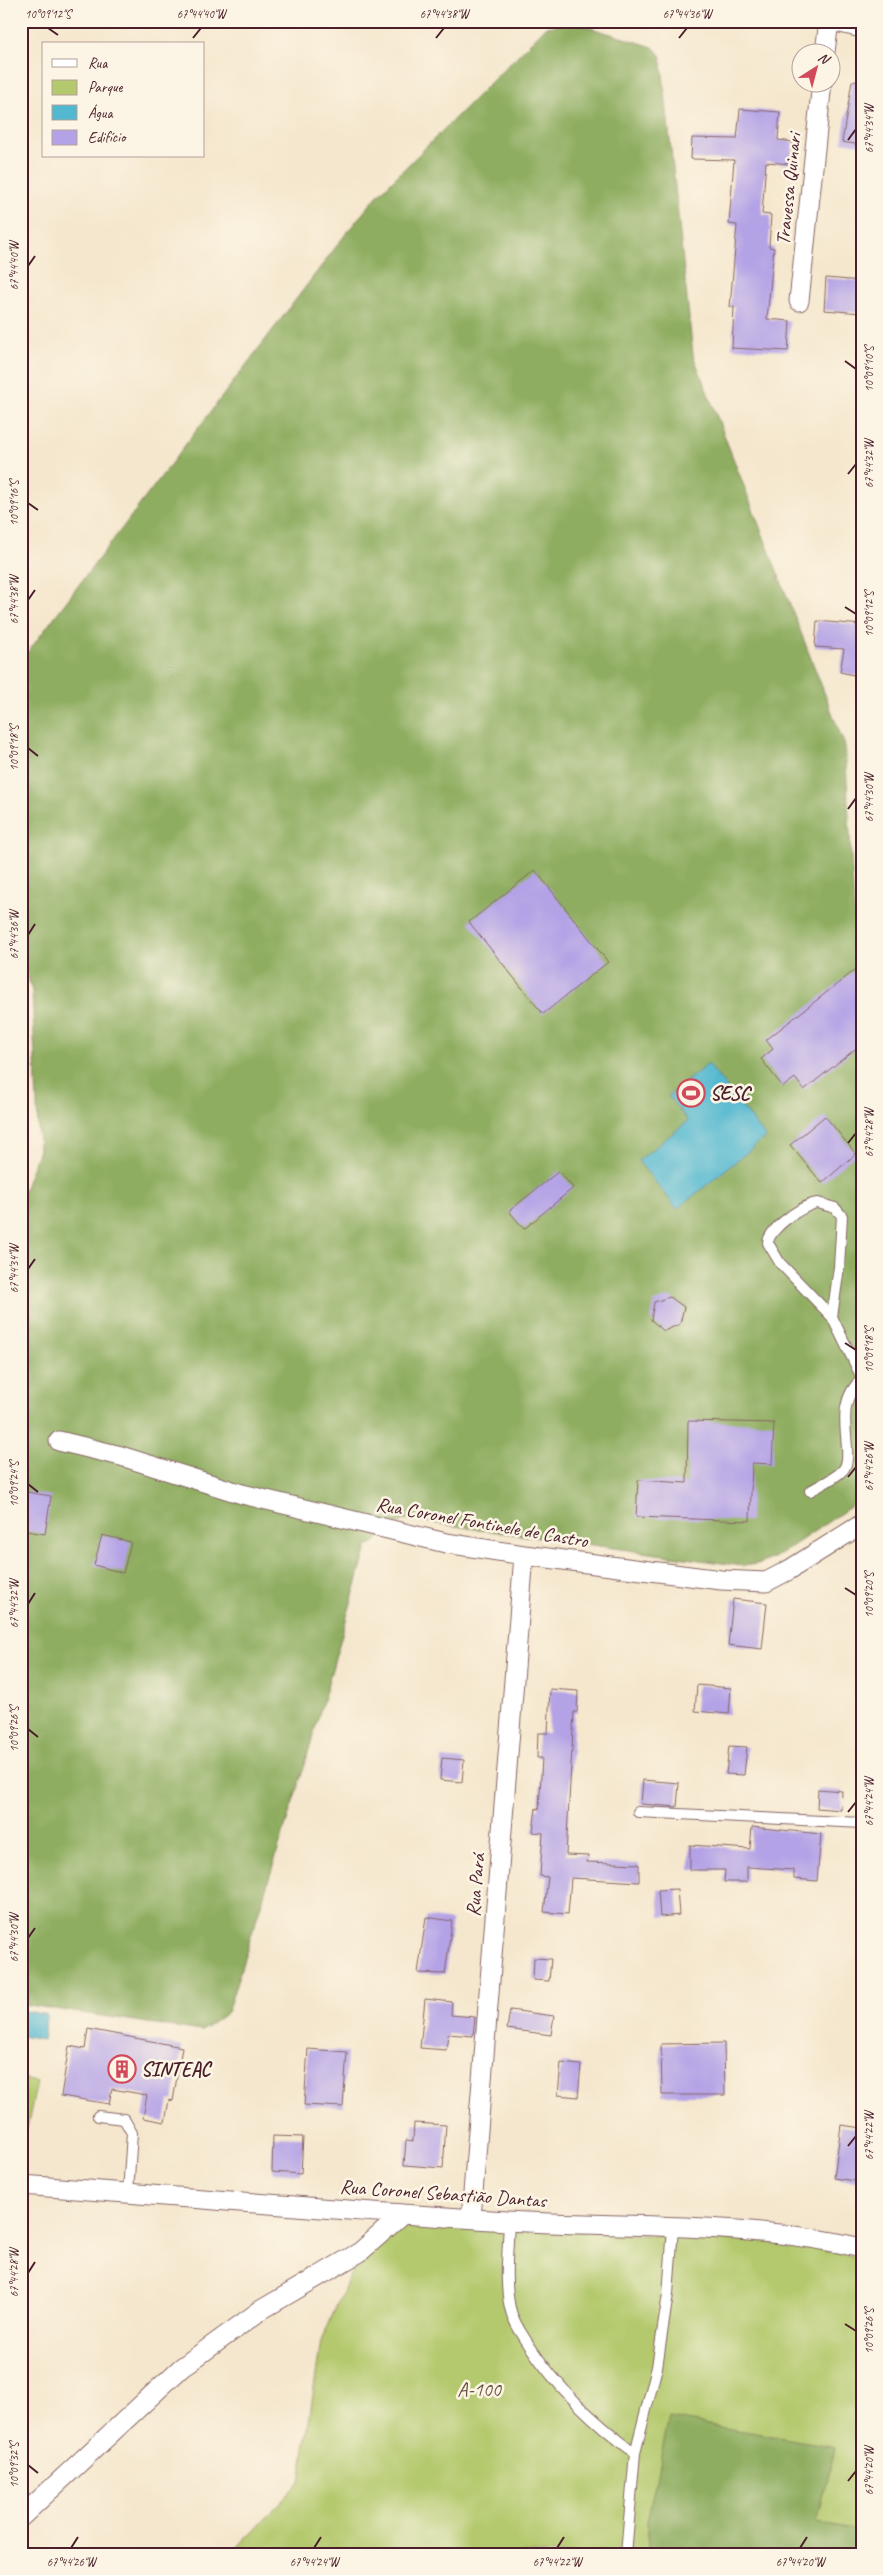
<svg xmlns="http://www.w3.org/2000/svg" width="883" height="2575" font-family="Caveat,sans-serif">
  <style>
    .green { fill: #b4c96d; stroke: #7f744c }
    .forest { fill: #8fad60; stroke: #6c6646 }
    .water { fill: #52b8d0; stroke: #4e6c7e }
    .building { fill: #b4a2e6 }
    .lines { fill: none; stroke-linecap: round; stroke-linejoin: round }
    .lane-casing { stroke: #866564; stroke-width: 12 }
    .street-casing { stroke: #866564; stroke-width: 21 }
    .lane { stroke: #fff; stroke-width: 10 }
    .street { stroke: #fff; stroke-width: 19 }
    .ticks { fill: none; stroke: #4a1f2b; stroke-width: 2 }
    .labels { text-anchor: middle; stroke-width: 5; stroke-linejoin: round; paint-order: stroke }
    .street-label { font-size: 20px; fill: #4a1f2b; stroke: #fcf5e5 }
    .poi-label { font-size: 20px; font-weight: bold; fill: #4a1f2b; stroke: #fcf5e5; text-anchor: start }
    .park-label { font-size: 20px; fill: #6a523f; stroke: #fcf5e5 }
    .neatline { fill: none; stroke: #4a1f2b; stroke-width: 2 }
    .ticks-label { font-size: 12px; text-anchor: middle; fill: #4a1f2b }
  </style>
  <rect width="100%" height="100%" fill="#fcf5e5"/>
  <filter id="ink" filterUnits="userSpaceOnUse"><feTurbulence type="fractalNoise" baseFrequency=".02" numOctaves="2"/><feDisplacementMap in="SourceGraphic" scale="10" xChannelSelector="R" yChannelSelector="G"/><feConvolveMatrix kernelMatrix="1 2 1 2 8 2 1 2 1" color-interpolation-filters="sRGB"/></filter>
  <filter id="wash" filterUnits="userSpaceOnUse"><feTurbulence type="fractalNoise" baseFrequency=".0096" numOctaves="4" result="noise"/><feDisplacementMap in="SourceGraphic" scale="20" xChannelSelector="R" yChannelSelector="G"/><feGaussianBlur stdDeviation="1.12" result="paint"/><feColorMatrix in="noise" values="0 0 0 0 0 0 0 0 0 0 0 0 0 0 0 0 0 1.4 0 .05"/><feComposite in="paint" operator="in"/></filter>
  <g filter="url(#wash)">
    <rect width="100%" height="100%" fill="#f5e7cd"/>
    <path class="green" d="M21 2079 37 2082 22 2150 21 2149Z
      M406 2221 749 2241 802 2245 862 2258V2531L817 2522 835 2447 647 2522 650 2554H231L300 2482 321 2341 355 2264Z"/>
    <path class="forest" d="M575 23 653 47 661 56 693 355 845 746 862 1053V1499L776 1557 762 1563 743 1566 405 1519 367 1547 304 1767 227 2013 202 2031 21 2004V1198L39 1150 32 991 21 951V661L348 231 378 195 546 27Z
      M669 2418 835 2447 817 2522 862 2531V2554H650L647 2522Z"/>
    <path class="water" d="M708 1064 766 1137 677 1209 638 1161 688 1121 668 1096Z
      M21 2010 47 2015 43 2040 21 2036Z"/>
    <g id="blocks">
      <path class="building" d="M852 81 862 82V145L842 142Z
        M740 109 780 112 778 140 793 142 791 164 766 162 762 214 771 215 769 247 774 248 767 319 790 321 788 351 732 348 734 307H730L737 225 729 224 734 160 691 159 692 138 737 139Z
        M826 278 862 281V313L824 310Z
        M817 621 862 625V656L858 676 840 672 844 649 815 647Z
        M535 870 608 962 543 1014 469 922Z
        M855 970 859 1046 804 1090 795 1078 783 1087 761 1059 773 1049 766 1040Z
        M825 1116 856 1154 822 1183 790 1145Z
        M559 1171 573 1188 524 1229 509 1211Z
        M670 1297 684 1307 680 1324 664 1331 651 1320 654 1302Z
        M688 1421 774 1423 772 1464 752 1463 750 1521 636 1517 638 1480 687 1483Z
        M21 1491 51 1496 45 1534 21 1530Z
        M102 1535 131 1542 123 1573 94 1565Z
        M733 1599 767 1603 762 1649 728 1645Z
        M697 1685 731 1688 729 1714 695 1711Z
        M550 1689 578 1691 577 1712H574L566 1855 588 1856 587 1862 639 1864V1882L571 1878 568 1914 544 1912 548 1877 540 1876 543 1833 533 1832 536 1808 539 1809 542 1758H537L538 1733H548Z
        M729 1746 747 1747 744 1775 726 1774Z
        M442 1758 464 1760 462 1782 440 1780Z
        M643 1780 679 1783 677 1807 641 1804Z
        M818 1789 842 1791 841 1810 817 1808Z
        M752 1827 821 1834 817 1881 794 1879V1870L747 1867V1882H724L725 1870H690V1845L750 1849Z
        M677 1889 679 1915 660 1917 658 1890Z
        M426 1917 452 1921 445 1974 418 1973Z
        M534 1958 551 1959 549 1981 533 1980Z
        M425 1999 452 2002 451 2015 475 2017 473 2036 448 2034 446 2050 420 2048Z
        M510 2010 554 2016 551 2035 507 2029Z
        M88 2029 182 2047 173 2101 169 2100 165 2122 143 2118 147 2095 112 2089 109 2104 61 2096 69 2046 85 2049Z
        M724 2043 725 2095H662L661 2044Z
        M308 2049 347 2052 343 2107 304 2105Z
        M561 2063 581 2065 578 2097 558 2095Z
        M414 2123 446 2125 443 2168 404 2165 406 2140 413 2141Z
        M841 2125 862 2128V2182L834 2178Z
        M273 2136 303 2137 301 2174 272 2172Z"/>
    </g>
  </g>
  <g filter="url(#ink)">
    <use href="#blocks" fill-opacity="0" stroke="#866564" stroke-width="1"/>
    <g class="lines">
      <g class="lane-casing">
        <path id="lane" d="M818 1203 835 1208 842 1216 839 1267 832 1317 780 1263 768 1243C768 1229 804 1204 818 1203Z
          M832 1317 862 1378
          M810 1491C820 1485 836 1478 843 1470 857 1453 829 1406 862 1379
          M638 1812 862 1823
          M98 2116 124 2119 132 2133 128 2193
          M509 2221C508 2250 504 2280 510 2308 513 2322 522 2334 529 2345 558 2389 594 2422 635 2453
          M626 2554 635 2453 657 2367 668 2294 673 2228"/>
      </g>
      <g class="street-casing">
        <path id="street" d="M832 21 862 28
          M825 52 829 21
          M799 301 822 82
          M59 1441 121 1456 242 1494 446 1543 524 1555 721 1580 766 1582 789 1570 862 1524
          M21 2185C183 2197 345 2211 507 2221 625 2228 746 2221 862 2248
          M471 2218 524 1555
          M21 2517 181 2368 261 2310 360 2252 403 2214"/>
      </g>
      <use href="#lane" class="lane"/>
      <use href="#street" class="street"/>
    </g>
  </g>
  <path class="ticks" d="M48 28 58 35M193 38 201 28M436 38 444 28M679 38 687 28M848 140 856 129M28 266 35 256M845 361 856 369M848 474 856 464M28 503 38 510M28 600 35 590M845 607 856 614M28 748 38 756M848 809 856 798M28 935 35 924M848 1143 856 1133M28 1269 35 1259M845 1343 856 1350M848 1477 856 1467M28 1484 38 1492M845 1588 856 1595M28 1604 35 1593M28 1729 38 1737M848 1812 856 1802M28 1938 35 1928M848 2146 856 2136M28 2273 35 2262M845 2324 856 2331M28 2465 38 2473M848 2481 856 2471M71 2548 78 2537M314 2548 321 2537M557 2548 564 2537M800 2548 807 2537"/>
  <defs>
    <g id="stadium-ring" transform="scale(1.4375)"><circle r="9.5" fill="#fcf5e5" stroke="#d1495b" stroke-width="1.5"/><path d="M0-5a6.5 5 0 1 0 0 10a6.5 5 0 1 0 0-10ZM-3.5-1.8h7v3.6h-7Z" fill="#d1495b"/></g>
    <g id="building-ring" transform="scale(1.4375)"><circle r="9.5" fill="#fcf5e5" stroke="#d1495b" stroke-width="1.5"/><path d="M-4-6H4V6H1V3H-1V6H-4ZM-2.5-4.3h1.7v1.8h-1.7ZM.8-4.3h1.7v1.8H.8ZM-2.5-1h1.7V.8h-1.7ZM.8-1h1.7V.8H.8Z" fill="#d1495b"/></g>
  </defs>
  <g fill-rule="evenodd">
    <use href="#stadium-ring" x="691" y="1093"/>
    <use href="#building-ring" x="122" y="2069"/>
  </g>
  <g class="labels">
    <g class="street-label">
      <text transform="translate(788 189) rotate(-84)" y="7">Travessa Quinari</text>
      <text transform="translate(482 1522) rotate(10)" y="7">Rua Coronel Fontinele de Castro</text>
      <text transform="translate(475 1885) rotate(-85)" y="7">Rua Pará</text>
      <text transform="translate(443 2193) rotate(4)" y="7">Rua Coronel Sebastião Dantas</text>
    </g>
    <g class="poi-label">
      <text x="710" y="1100">SESC</text>
      <text x="141" y="2076">SINTEAC</text>
    </g>
    <g class="park-label">
      <text x="479" y="2396">A-100</text>
    </g>
  </g>
  <rect width="883" height="2575" fill="none" stroke="#fcf5e5" stroke-width="55"/>
  <rect x="42" y="42" width="162" height="115" fill="#fcf5e5" stroke="#b59f9b"/>
  <rect x="52" y="59" width="25" height="8" fill="#ffffff" stroke="#b59f9b"/>
  <text x="88" y="68" font-size="15" fill="#4a1f2b">Rua</text>
  <rect x="52" y="80" width="25" height="15" fill="#b4c96d" stroke="#b59f9b"/>
  <text x="88" y="92" font-size="15" fill="#4a1f2b">Parque</text>
  <rect x="52" y="105" width="25" height="15" fill="#52b8d0" stroke="#b59f9b"/>
  <text x="88" y="118" font-size="15" fill="#4a1f2b">Água</text>
  <rect x="52" y="130" width="25" height="15" fill="#b4a2e6" stroke="#b59f9b"/>
  <text x="88" y="142" font-size="15" fill="#4a1f2b">Edifício</text>
  <g transform="translate(816 68) rotate(36)"><circle r="24" fill="#fcf5e5" stroke="#b59f9b"/>
  <path d="M0-4L9 19L0 12L-9 19Z" fill="#d1495b"/>
  <text y="-8" font-size="14" font-weight="bold" text-anchor="middle" fill="#4a1f2b">N</text>
  </g>
  <rect x="28" y="28" width="828" height="2520" class="neatline"/>
  <g class="ticks-label">
    <text x="48" y="18">10°09'12"S</text>
    <text x="201" y="18">67°44'40"W</text>
    <text x="444" y="18">67°44'38"W</text>
    <text x="687" y="18">67°44'36"W</text>
    <text transform="translate(869 129) rotate(-90)" y="4">67°44'34"W</text>
    <text transform="translate(14 266) rotate(-90)" y="4">67°44'40"W</text>
    <text transform="translate(869 369) rotate(-90)" y="4">10°09'10"S</text>
    <text transform="translate(869 464) rotate(-90)" y="4">67°44'32"W</text>
    <text transform="translate(14 503) rotate(-90)" y="4">10°09'16"S</text>
    <text transform="translate(14 600) rotate(-90)" y="4">67°44'38"W</text>
    <text transform="translate(869 614) rotate(-90)" y="4">10°09'12"S</text>
    <text transform="translate(14 748) rotate(-90)" y="4">10°09'18"S</text>
    <text transform="translate(869 798) rotate(-90)" y="4">67°44'30"W</text>
    <text transform="translate(14 935) rotate(-90)" y="4">67°44'36"W</text>
    <text transform="translate(869 1133) rotate(-90)" y="4">67°44'28"W</text>
    <text transform="translate(14 1269) rotate(-90)" y="4">67°44'34"W</text>
    <text transform="translate(869 1350) rotate(-90)" y="4">10°09'18"S</text>
    <text transform="translate(869 1467) rotate(-90)" y="4">67°44'26"W</text>
    <text transform="translate(14 1484) rotate(-90)" y="4">10°09'24"S</text>
    <text transform="translate(869 1595) rotate(-90)" y="4">10°09'20"S</text>
    <text transform="translate(14 1604) rotate(-90)" y="4">67°44'32"W</text>
    <text transform="translate(14 1729) rotate(-90)" y="4">10°09'26"S</text>
    <text transform="translate(869 1802) rotate(-90)" y="4">67°44'24"W</text>
    <text transform="translate(14 1938) rotate(-90)" y="4">67°44'30"W</text>
    <text transform="translate(869 2136) rotate(-90)" y="4">67°44'22"W</text>
    <text transform="translate(14 2273) rotate(-90)" y="4">67°44'28"W</text>
    <text transform="translate(869 2331) rotate(-90)" y="4">10°09'26"S</text>
    <text transform="translate(14 2465) rotate(-90)" y="4">10°09'32"S</text>
    <text transform="translate(869 2471) rotate(-90)" y="4">67°44'20"W</text>
    <text x="71" y="2566">67°44'26"W</text>
    <text x="314" y="2566">67°44'24"W</text>
    <text x="557" y="2566">67°44'22"W</text>
    <text x="800" y="2566">67°44'20"W</text>
  </g>
</svg>
